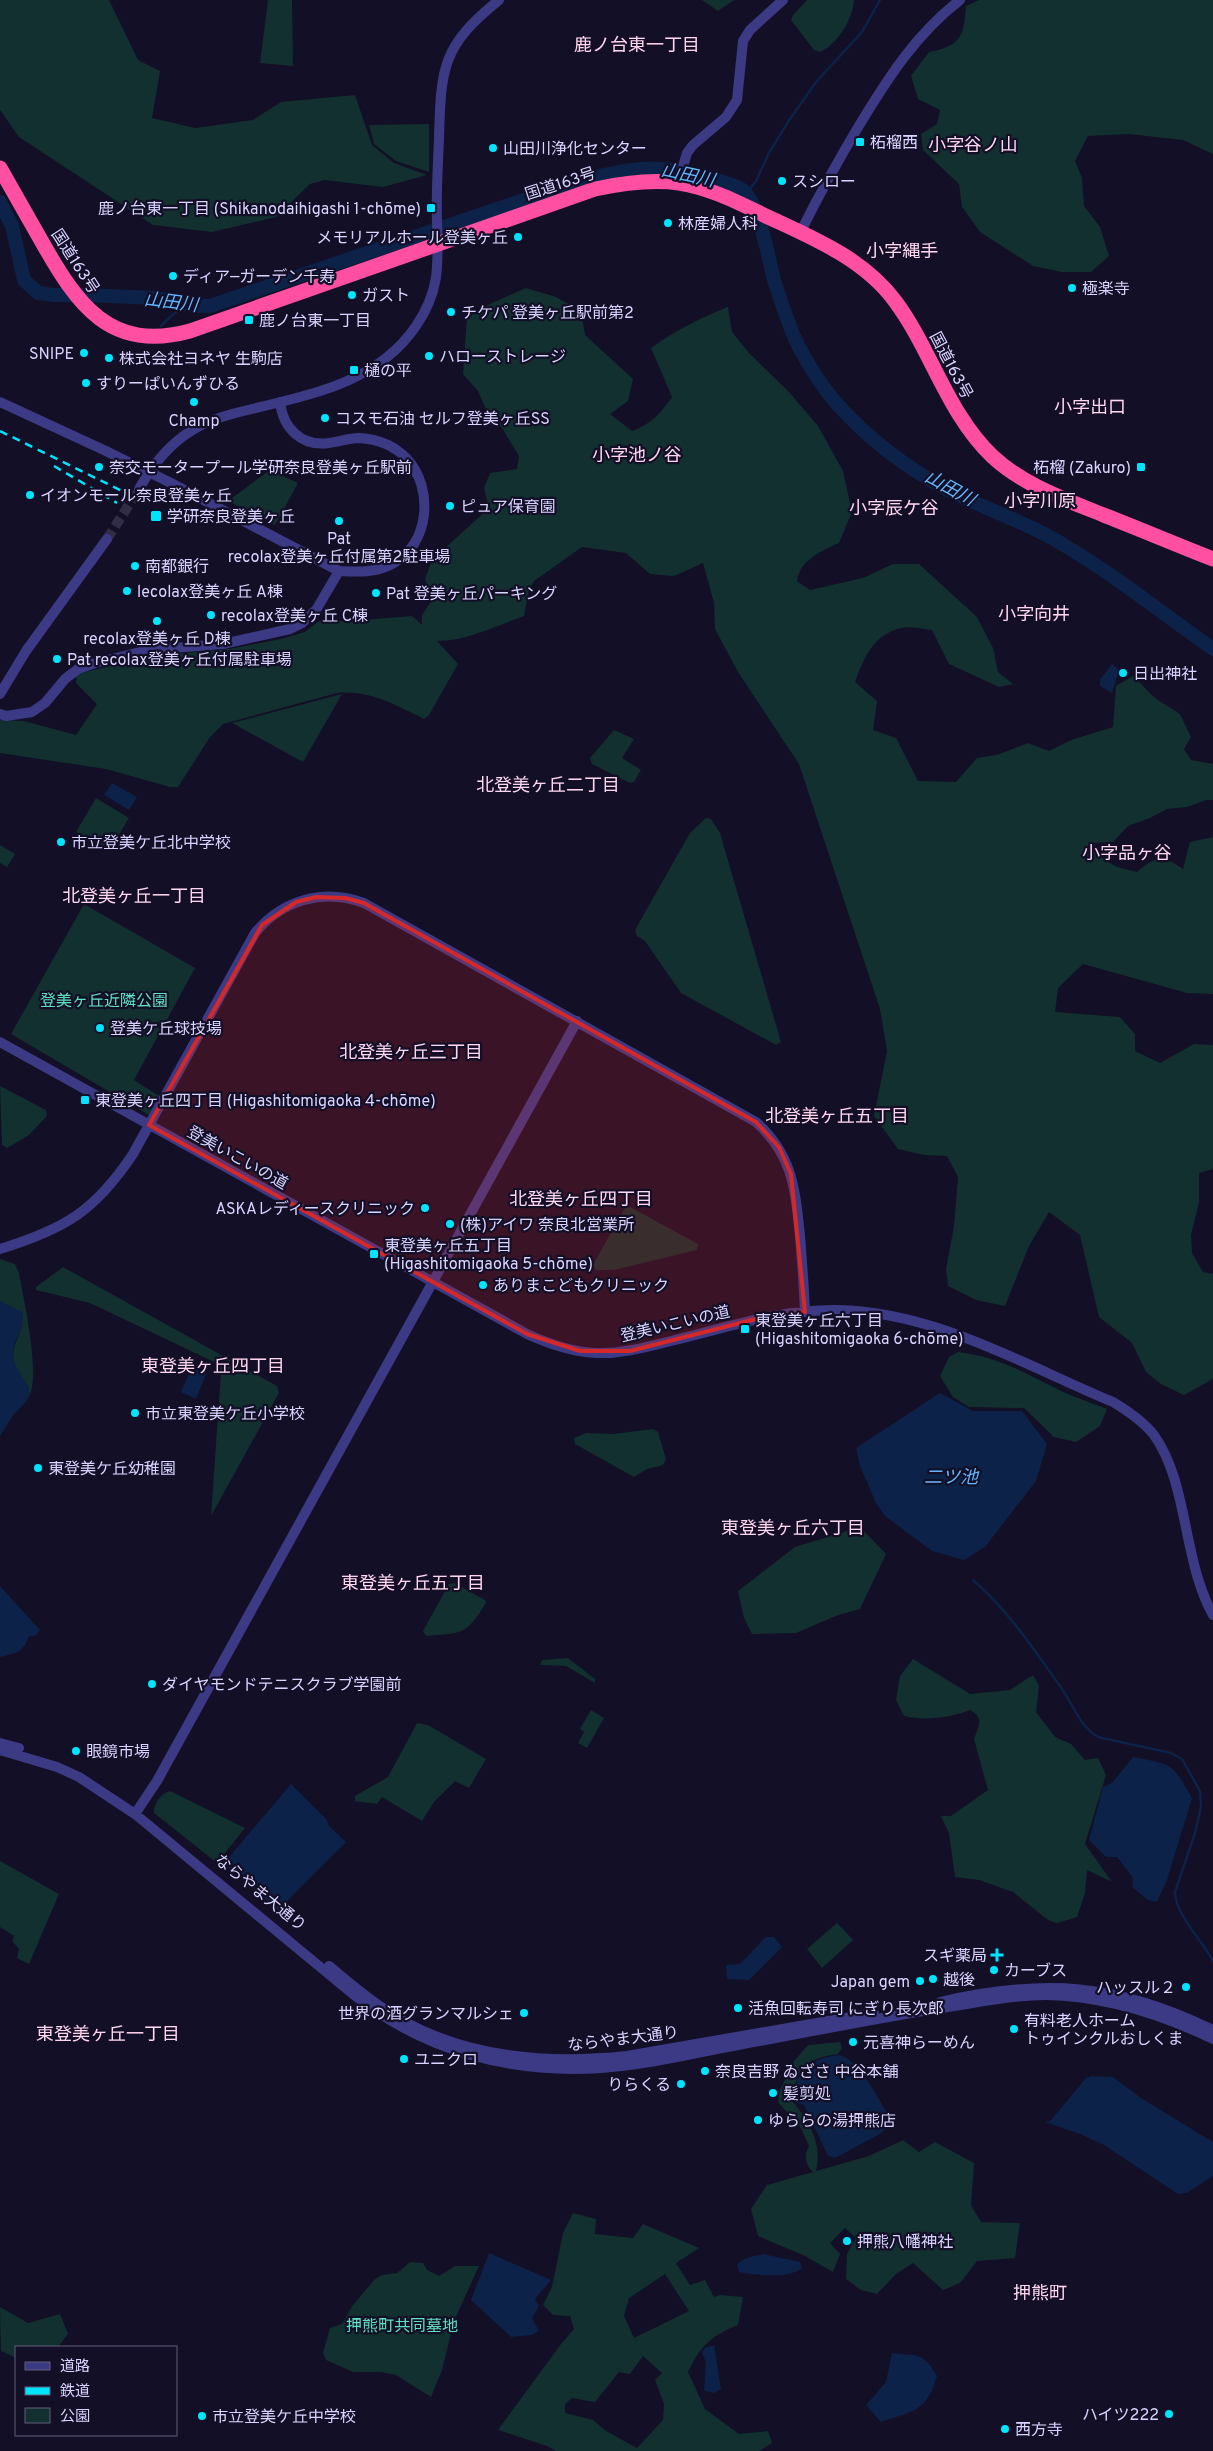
<svg xmlns="http://www.w3.org/2000/svg" width="1213" height="2451" font-family="Overpass,'Noto Sans JP',sans-serif">
  <style>
    .green { fill: #12302f; fill-rule: evenodd }
    .water { fill: #0c2248 }
    .lines { fill: none; stroke-linecap: round; stroke-linejoin: round }
    .stream { stroke: #0c2248; stroke-width: 2.5 }
    .river { stroke: #0c2248; stroke-width: 14 }
    .minor-tunnel { stroke: #312d47; stroke-width: 10; stroke-dasharray: 10 5; stroke-linecap: butt }
    .minor { stroke: #3d3a85; stroke-width: 10 }
    .highway { stroke: #ff4fa3; stroke-width: 15 }
    .rail { stroke: #00e5ff; stroke-width: 2.5; stroke-dasharray: 8 6; stroke-linecap: butt }
    .minor-bridge { stroke: #3d3a85; stroke-width: 10 }
    .marked { fill: #d62828; fill-opacity: 0.2; stroke: #d62828; stroke-width: 4; stroke-linejoin: round }
    .poi-dot { fill: #00e5ff; stroke: #130f26; stroke-width: 2 }
    .labels { text-anchor: middle; stroke-width: 4.5; stroke-linejoin: round; paint-order: stroke }
    .poi-label { font-size: 16px; fill: #d9d4ff; stroke: #130f26; text-anchor: start }
    .street-label { font-size: 16px; fill: #d9d4ff; stroke: #130f26 }
    .park-label { font-size: 16px; fill: #5fe0c0; stroke: #130f26 }
    .neighbourhood-label { font-size: 18px; fill: #ffd6f0; stroke: #130f26 }
    .water-label { font-size: 18px; font-style: italic; fill: #62b6ff; stroke: #130f26 }
  </style>
  <rect width="100%" height="100%" fill="#130f26"/>
  <path class="green" d="M0 0H109L138 60 160 71 152 118 195 128 253 120 281 102 355 95 372 145 394 163 427 175 383 187 325 180 310 184 276 217 212 232 153 225 19 137 0 110Z
    M268 0H292L293 66 260 63Z
    M702 0H734L718 11Z
    M807 0H854C853 19 837 45 820 52L814 50 791 20 793 15Z
    M979 0H1213V154L1183 140 1129 134 1088 136 1075 161 1082 178 1084 206 1100 227 1109 256 1091 272H1062L1033 266 980 232 962 207 959 184 923 150 921 134 937 124 940 110 918 99 911 76 929 52C961 46 964 36 966 6Z
    M429 124V172L396 161 374 144 369 125Z
    M526 288 556 297 581 311 585 335 633 379 628 401 610 414 632 431C651 424 661 413 672 397L651 348C676 330 700 318 728 307L732 332 750 354 789 392 818 426 843 471 852 512 839 543C821 551 800 560 797 581L810 590 863 578 893 564H919L977 617 993 648 998 672 1013 684 999 687 949 664 932 630C923 629 910 626 901 628 873 635 864 658 855 682L877 701 873 730 896 738 918 781 956 782 977 758 997 755 1028 743 1049 751 1071 740 1113 727 1116 686 1133 676 1155 698 1180 714 1191 737 1184 749 1191 760 1213 764V800H1206L1187 807 1167 809 1150 818 1128 826 1113 842 1094 843 1098 856 1117 867 1137 872C1155 856 1164 855 1183 869L1190 842 1213 837V994L1187 993 1083 964 1058 988 1055 1012 1120 1017 1135 1034V1051L1160 1063 1194 1044 1213 1045V1169L1199 1173V1202L1191 1235 1192 1253 1203 1272 1213 1274V1379L1184 1395 1161 1384 1146 1372 1132 1343 1099 1317 1080 1235 1049 1212 1029 1246 1005 1306 976 1300 948 1286 946 1269 954 1226 958 1177 947 1156 924 1155 898 1149 874 1116 887 1051 880 1009 799 764 738 672 715 629 714 603 703 563 674 576 650 574 626 553 582 547 534 581 529 589 524 616C496 626 467 641 437 641L458 664 429 715 424 719C396 705 369 690 337 693L223 724 210 737 178 787H170L106 769 0 753V720L24 721 76 735 97 704 76 683 77 674 152 656 229 649 281 639 305 632 319 621H352L412 616 422 625V615L432 600 425 579 432 560 489 508 484 488 490 473 517 469 519 456 502 428 488 414 478 391 463 374 467 316 494 302Z
    M270 470 298 483 275 525 228 501Z
    M342 694 303 762 232 723Z
    M614 730 634 739 622 758 641 770 634 782 630 783 592 764 590 758Z
    M96 798 129 818 109 851 76 832Z
    M706 818 711 819 720 833 781 1042 776 1045 681 993 645 941 637 936 635 930 690 833Z
    M0 845 15 854 7 867 0 863Z
    M84 904 195 968 134 1080 159 1096 149 1115 11 1034Z
    M0 1086 46 1110 47 1116 29 1135 7 1148 2 1145Z
    M630 1207 698 1244 697 1250 614 1270H596L593 1265 625 1208Z
    M0 1259 15 1264 19 1273C23 1297 43 1383 27 1399L29 1389C25 1379 16 1372 14 1362 9 1343 25 1336 22 1313L0 1301Z
    M63 1267 277 1386 279 1393 211 1516 221 1372 214 1362 90 1303 36 1290V1287Z
    M958 1352C1002 1357 1031 1377 1070 1395 1082 1400 1095 1404 1107 1409L1100 1426 1076 1442 1054 1437 1024 1408 969 1407 953 1397 940 1376 949 1357Z
    M653 1429 658 1432 666 1459 663 1465 647 1469 634 1477 575 1444 574 1438 586 1433 614 1434Z
    M860 1527 886 1554 860 1609 838 1615 796 1633 752 1634 744 1618 738 1591 795 1547Z
    M454 1583 485 1600 486 1603C466 1635 463 1633 426 1636L423 1631 449 1584Z
    M568 1658 595 1679V1683L566 1666 540 1665 542 1660Z
    M913 1659 970 1694 1010 1690 1033 1675 1039 1686 1036 1712 1055 1737 1071 1744 1085 1760 1098 1758 1106 1775 1085 1844 1112 1882 1087 1870 1085 1893 1077 1917 1057 1923 1048 1920 1013 1892 979 1880 955 1877 949 1833 941 1816H951L988 1790 974 1739C978 1727 985 1718 970 1710 950 1718 924 1721 904 1716L896 1700 900 1676Z
    M591 1710 604 1718 587 1748 578 1743 584 1732 580 1729Z
    M417 1723 428 1725 486 1759 469 1788 455 1781 434 1802 422 1821 382 1797 377 1804 355 1801V1796L388 1777Z
    M170 1791 245 1828 217 1863 154 1813C154 1803 160 1794 170 1791Z
    M0 1861 59 1894 29 1964 17 1958 19 1949 12 1941 14 1936 0 1927Z
    M837 1923 853 1940 822 1968 807 1949Z
    M840 2042 842 2048 838 2054C804 2059 801 2067 790 2098 808 2120 823 2142 816 2171L869 2156 903 2140 919 2152 935 2142 974 2163 971 2205 981 2222 1020 2223 1015 2258 977 2261 960 2283 943 2290 913 2263 896 2274 877 2294 861 2290 846 2279 847 2254 856 2238 845 2228 830 2243 840 2254 833 2272 805 2256 758 2236 751 2209 767 2185 813 2172C805 2165 804 2155 809 2146L801 2128 778 2102 780 2090 794 2061 808 2045Z
    M573 2213 596 2219 595 2234 633 2238 643 2224 699 2248 676 2263 690 2285 705 2280 714 2297 720 2295 743 2297 738 2325C711 2336 701 2345 688 2372L705 2409 739 2434 768 2431 772 2443 759 2451H556L547 2446 498 2430 561 2344 574 2329 570 2316 553 2315 543 2305 552 2287 563 2233ZM665 2274 689 2311 634 2338 624 2316 629 2298ZM643 2356 662 2373 655 2380 664 2404 663 2420 637 2448 606 2431 593 2420 565 2413V2404L572 2398 595 2402 619 2372 630 2374Z
    M410 2262 423 2263 427 2270 439 2276 455 2266H479L454 2321 442 2370 431 2397 396 2375 381 2372H353L326 2360 323 2353 330 2328 342 2324 353 2305 375 2279 382 2275 397 2273Z
    M0 2307 28 2323 60 2314 68 2334 58 2347H16V2358L1 2351Z"/>
  <path class="water" d="M1112 664 1119 670 1112 693 1100 686V680Z
    M112 783 137 797 129 810 104 795Z
    M0 1301 22 1312C25 1334 14 1336 13 1353 12 1369 32 1384 29 1395 27 1403 17 1410 12 1417 8 1423 4 1430 0 1436Z
    M192 1367 207 1372 196 1399 181 1392Z
    M940 1393 973 1411H1022L1047 1444 1036 1481 985 1547 964 1560 932 1551 885 1516 876 1503 860 1466 856 1448Z
    M0 1586 40 1630 35 1636H29C22 1654 18 1652 0 1657Z
    M1133 1757C1174 1765 1171 1762 1192 1798L1167 1880 1157 1902 1148 1900 1132 1887 1133 1878 1117 1857H1106L1089 1840 1103 1787 1112 1783Z
    M291 1784 327 1820 329 1826 346 1842 278 1910 224 1863Z
    M766 1937H774L782 1947 749 1980 727 1979 726 1965 740 1964Z
    M838 2055C858 2057 880 2101 889 2117L886 2128 880 2134 835 2158 828 2156 804 2105 797 2103 793 2093C799 2069 814 2058 838 2055Z
    M1091 2076 1113 2077 1141 2098 1213 2142V2176L1187 2193 1178 2194 1104 2145 1080 2134 1045 2122 1050 2121 1086 2078Z
    M489 2253 551 2280 535 2299 539 2306 532 2318 539 2331 532 2335 511 2337 471 2300Z
    M763 2254 800 2262 802 2268C789 2279 755 2275 739 2272L737 2264 746 2258Z
    M714 2345 721 2389 714 2393 704 2391 706 2363 702 2352 705 2348Z
    M892 2353C919 2356 923 2352 937 2376 927 2412 913 2411 881 2422L866 2405 886 2382Z"/>
  <g class="lines">
    <path class="stream" d="M747 193 756 181 770 151 790 119 816 82 862 32 880 0
      M161 326 170 317 187 304
      M973 1580C1007 1609 1036 1652 1062 1689 1073 1705 1081 1728 1098 1737L1171 1753 1182 1759 1200 1791 1201 1807 1195 1833 1175 1892C1175 1914 1202 1940 1213 1961"/>
    <path class="river" d="M0 202 12 226 24 280 38 293 54 295H86L156 298 196 306H210L583 180C633 167 663 163 713 179 722 182 733 184 741 189 758 198 769 260 774 280 779 296 785 313 791 329 800 353 821 386 838 405 868 438 907 468 946 489 984 509 1025 521 1062 544 1115 575 1163 614 1213 649"/>
    <path class="minor-tunnel" d="M107 539 139 489"/>
    <path class="minor" d="M678 183 687 153 693 145 726 117 737 100 743 41 750 30 783 0
      M801 231C819 195 839 159 860 124 888 78 916 34 960 0
      M0 402 106 451
      M169 482 339 571C358 572 375 573 392 564 430 545 434 488 407 459 394 445 377 439 359 438 348 438 339 442 329 443 301 447 283 428 280 402
      M139 489C152 466 168 445 191 431 210 419 231 414 252 409 313 394 378 382 416 326 441 289 438 263 437 221 436 193 438 165 439 138 441 67 442 46 499 0
      M0 694 26 651 107 539
      M0 714 6 716 32 712 45 703 65 679 78 669 95 663 148 650 223 644 290 629 302 623 316 610 339 571
      M0 1042 527 1334C549 1344 572 1352 596 1353 622 1354 646 1347 671 1341 726 1328 780 1309 838 1310 936 1312 1024 1365 1113 1402 1128 1411 1143 1421 1154 1435 1189 1485 1182 1559 1213 1615
      M0 1249C65 1229 95 1211 133 1154L255 933C282 900 323 888 364 903L756 1122C793 1155 795 1189 800 1236 802 1261 804 1286 805 1312
      M0 1743 19 1748
      M0 1750 57 1767 79 1777 135 1814 354 1995C424 2051 511 2074 601 2068 645 2065 689 2054 733 2046 805 2033 876 2018 948 2007 981 2002 1013 1995 1046 1995 1104 1996 1161 2014 1213 2039
      M135 1814 157 1781 577 1021
      M329 1966C345 1979 360 1992 377 2004 449 2057 541 2065 627 2056L874 2013
      M940 2002C1044 1978 1117 1983 1213 2030"/>
    <path class="highway" d="M0 168C14 193 28 217 42 242 77 304 110 353 190 331L595 189C623 183 651 179 679 183 711 188 739 203 768 217 813 238 864 259 895 301 931 349 947 413 992 456 1024 486 1067 500 1106 516 1142 530 1177 545 1213 559"/>
    <path class="rail" d="M0 431 122 491
      M54 466 117 503"/>
    <path class="minor-bridge" d="M106 451 169 482"/>
  </g>
  <path class="marked" d="M316 897 345 898 364 903 756 1122 779 1147 791 1174 805 1312 752 1320 630 1351H580L527 1334 149 1125 262 925 296 902Z"/>
  <g class="poi-dot">
    <rect x="855" y="137" width="10" height="10" rx="2.5"/>
    <circle cx="493" cy="148" r="5"/>
    <circle cx="782" cy="181" r="5"/>
    <rect x="426" y="203" width="10" height="10" rx="2.5"/>
    <circle cx="668" cy="223" r="5"/>
    <circle cx="518" cy="237" r="5"/>
    <circle cx="173" cy="276" r="5"/>
    <circle cx="1072" cy="288" r="5"/>
    <circle cx="352" cy="295" r="5"/>
    <circle cx="451" cy="312" r="5"/>
    <rect x="244" y="315" width="10" height="10" rx="2.5"/>
    <circle cx="84" cy="353" r="5"/>
    <circle cx="429" cy="356" r="5"/>
    <circle cx="109" cy="358" r="5"/>
    <rect x="349" y="365" width="10" height="10" rx="2.5"/>
    <circle cx="86" cy="383" r="5"/>
    <circle cx="194" cy="402" r="5"/>
    <circle cx="325" cy="418" r="5"/>
    <circle cx="99" cy="467" r="5"/>
    <rect x="1136" y="462" width="10" height="10" rx="2.5"/>
    <circle cx="30" cy="495" r="5"/>
    <circle cx="450" cy="506" r="5"/>
    <rect x="150" y="510" width="12" height="12" rx="2.5"/>
    <circle cx="339" cy="521" r="5"/>
    <circle cx="135" cy="566" r="5"/>
    <circle cx="127" cy="591" r="5"/>
    <circle cx="376" cy="593" r="5"/>
    <circle cx="211" cy="615" r="5"/>
    <circle cx="157" cy="621" r="5"/>
    <circle cx="57" cy="659" r="5"/>
    <circle cx="1123" cy="673" r="5"/>
    <circle cx="61" cy="842" r="5"/>
    <circle cx="100" cy="1028" r="5"/>
    <rect x="80" y="1095" width="10" height="10" rx="2.5"/>
    <circle cx="425" cy="1208" r="5"/>
    <circle cx="450" cy="1224" r="5"/>
    <rect x="369" y="1249" width="10" height="10" rx="2.5"/>
    <circle cx="483" cy="1285" r="5"/>
    <rect x="740" y="1324" width="10" height="10" rx="2.5"/>
    <circle cx="135" cy="1413" r="5"/>
    <circle cx="38" cy="1468" r="5"/>
    <circle cx="152" cy="1684" r="5"/>
    <circle cx="76" cy="1751" r="5"/>
    <path d="M994.5 1947.5h5v5h5v5h-5v5h-5v-5h-5v-5h5z"/>
    <circle cx="994" cy="1970" r="5"/>
    <circle cx="933" cy="1979" r="5"/>
    <circle cx="920" cy="1981" r="5"/>
    <circle cx="1186" cy="1987" r="5"/>
    <circle cx="738" cy="2008" r="5"/>
    <circle cx="524" cy="2013" r="5"/>
    <circle cx="1014" cy="2029" r="5"/>
    <circle cx="853" cy="2042" r="5"/>
    <circle cx="404" cy="2059" r="5"/>
    <circle cx="705" cy="2071" r="5"/>
    <circle cx="681" cy="2084" r="5"/>
    <circle cx="773" cy="2093" r="5"/>
    <circle cx="758" cy="2120" r="5"/>
    <circle cx="847" cy="2241" r="5"/>
    <circle cx="1169" cy="2414" r="5"/>
    <circle cx="202" cy="2416" r="5"/>
    <circle cx="1005" cy="2429" r="5"/>
  </g>
  <g class="labels">
    <g class="poi-label">
      <text x="870" y="148">柘榴西</text>
      <text x="503" y="154">山田川浄化センター</text>
      <text x="792" y="187">スシロー</text>
      <text x="421" y="214" text-anchor="end">鹿ノ台東一丁目 (Shikanodaihigashi 1-chōme)</text>
      <text x="678" y="229">林産婦人科</text>
      <text x="508" y="243" text-anchor="end">メモリアルホール登美ヶ丘</text>
      <text x="183" y="282">ディア―ガーデン千寿</text>
      <text x="1082" y="294">極楽寺</text>
      <text x="362" y="301">ガスト</text>
      <text x="461" y="318">チケパ 登美ヶ丘駅前第2</text>
      <text x="259" y="326">鹿ノ台東一丁目</text>
      <text x="74" y="359" text-anchor="end">SNIPE</text>
      <text x="439" y="362">ハローストレージ</text>
      <text x="119" y="364">株式会社ヨネヤ 生駒店</text>
      <text x="364" y="376">樋の平</text>
      <text x="96" y="389">すりーぱいんずひる</text>
      <text x="335" y="424">コスモ石油 セルフ登美ヶ丘SS</text>
      <text x="194" y="426" text-anchor="middle">Champ</text>
      <text x="109" y="473">奈交モータープール学研奈良登美ヶ丘駅前</text>
      <text x="1131" y="473" text-anchor="end">柘榴 (Zakuro)</text>
      <text x="40" y="501">イオンモール奈良登美ヶ丘</text>
      <text x="460" y="512">ピュア保育園</text>
      <text x="167" y="522">学研奈良登美ヶ丘</text>
      <text x="339" y="544" text-anchor="middle">Pat<tspan x="339" dy="18">recolax登美ヶ丘付属第2駐車場</tspan></text>
      <text x="145" y="572">南都銀行</text>
      <text x="137" y="597">lecolax登美ヶ丘 A棟</text>
      <text x="386" y="599">Pat 登美ヶ丘パーキング</text>
      <text x="221" y="621">recolax登美ヶ丘 C棟</text>
      <text x="157" y="644" text-anchor="middle">recolax登美ヶ丘 D棟</text>
      <text x="67" y="665">Pat recolax登美ヶ丘付属駐車場</text>
      <text x="1133" y="679">日出神社</text>
      <text x="71" y="848">市立登美ケ丘北中学校</text>
      <text x="110" y="1034">登美ケ丘球技場</text>
      <text x="95" y="1106">東登美ヶ丘四丁目 (Higashitomigaoka 4-chōme)</text>
      <text x="415" y="1214" text-anchor="end">ASKAレディースクリニック</text>
      <text x="460" y="1230">(株)アイワ 奈良北営業所</text>
      <text x="384" y="1251">東登美ヶ丘五丁目<tspan x="384" dy="18">(Higashitomigaoka 5-chōme)</tspan></text>
      <text x="493" y="1291">ありまこどもクリニック</text>
      <text x="755" y="1326">東登美ヶ丘六丁目<tspan x="755" dy="18">(Higashitomigaoka 6-chōme)</tspan></text>
      <text x="145" y="1419">市立東登美ケ丘小学校</text>
      <text x="48" y="1474">東登美ケ丘幼稚園</text>
      <text x="162" y="1690">ダイヤモンドテニスクラブ学園前</text>
      <text x="86" y="1757">眼鏡市場</text>
      <text x="987" y="1961" text-anchor="end">スギ薬局</text>
      <text x="1004" y="1976">カーブス</text>
      <text x="943" y="1985">越後</text>
      <text x="910" y="1987" text-anchor="end">Japan gem</text>
      <text x="1176" y="1993" text-anchor="end">ハッスル２</text>
      <text x="748" y="2014">活魚回転寿司 にぎり長次郎</text>
      <text x="514" y="2019" text-anchor="end">世界の酒グランマルシェ</text>
      <text x="1024" y="2026">有料老人ホーム<tspan x="1024" dy="18">トゥインクルおしくま</tspan></text>
      <text x="863" y="2048">元喜神らーめん</text>
      <text x="414" y="2065">ユニクロ</text>
      <text x="715" y="2077">奈良吉野 ゐざさ 中谷本舗</text>
      <text x="671" y="2090" text-anchor="end">りらくる</text>
      <text x="783" y="2099">髪剪処</text>
      <text x="768" y="2126">ゆららの湯押熊店</text>
      <text x="857" y="2247">押熊八幡神社</text>
      <text x="1159" y="2420" text-anchor="end">ハイツ222</text>
      <text x="212" y="2422">市立登美ケ丘中学校</text>
      <text x="1015" y="2435">西方寺</text>
    </g>
    <g class="street-label">
      <text transform="translate(560 183) rotate(-18)" y="6">国道163号</text>
      <text transform="translate(76 261) rotate(57)" y="6">国道163号</text>
      <text transform="translate(952 365) rotate(62)" y="6">国道163号</text>
      <text transform="translate(238 1157) rotate(29)" y="6">登美いこいの道</text>
      <text transform="translate(675 1323) rotate(-13)" y="6">登美いこいの道</text>
      <text transform="translate(261 1892) rotate(39)" y="6">ならやま大通り</text>
      <text transform="translate(623 2038) rotate(-7)" y="6">ならやま大通り</text>
    </g>
    <g class="park-label">
      <text x="104" y="1006">登美ヶ丘近隣公園</text>
      <text x="402" y="2331">押熊町共同墓地</text>
    </g>
    <g class="neighbourhood-label">
      <text x="637" y="51">鹿ノ台東一丁目</text>
      <text x="973" y="151">小字谷ノ山</text>
      <text x="902" y="257">小字縄手</text>
      <text x="1090" y="413">小字出口</text>
      <text x="637" y="461">小字池ノ谷</text>
      <text x="1040" y="507">小字川原</text>
      <text x="894" y="514">小字辰ケ谷</text>
      <text x="1034" y="620">小字向井</text>
      <text x="548" y="791">北登美ヶ丘二丁目</text>
      <text x="1127" y="859">小字品ヶ谷</text>
      <text x="134" y="902">北登美ヶ丘一丁目</text>
      <text x="411" y="1058">北登美ヶ丘三丁目</text>
      <text x="837" y="1122">北登美ヶ丘五丁目</text>
      <text x="581" y="1205">北登美ヶ丘四丁目</text>
      <text x="213" y="1372">東登美ヶ丘四丁目</text>
      <text x="793" y="1534">東登美ヶ丘六丁目</text>
      <text x="413" y="1589">東登美ヶ丘五丁目</text>
      <text x="108" y="2040">東登美ヶ丘一丁目</text>
      <text x="1040" y="2299">押熊町</text>
    </g>
    <g class="water-label">
      <text transform="translate(688 175) rotate(12)" y="6">山田川</text>
      <text transform="translate(171 302) rotate(7)" y="6">山田川</text>
      <text transform="translate(950 488) rotate(29)" y="6">山田川</text>
      <text x="951" y="1483">二ツ池</text>
    </g>
  </g>
  <rect x="15" y="2346" width="162" height="90" fill="#130f26" stroke="#625e7d"/>
  <rect x="25" y="2362" width="25" height="8" fill="#3d3a85" stroke="#625e7d"/>
  <text x="60" y="2371" font-size="15" fill="#d9d4ff">道路</text>
  <rect x="25" y="2387" width="25" height="8" fill="#00e5ff" stroke="#625e7d"/>
  <text x="60" y="2396" font-size="15" fill="#d9d4ff">鉄道</text>
  <rect x="25" y="2408" width="25" height="15" fill="#12302f" stroke="#625e7d"/>
  <text x="60" y="2421" font-size="15" fill="#d9d4ff">公園</text>
</svg>
